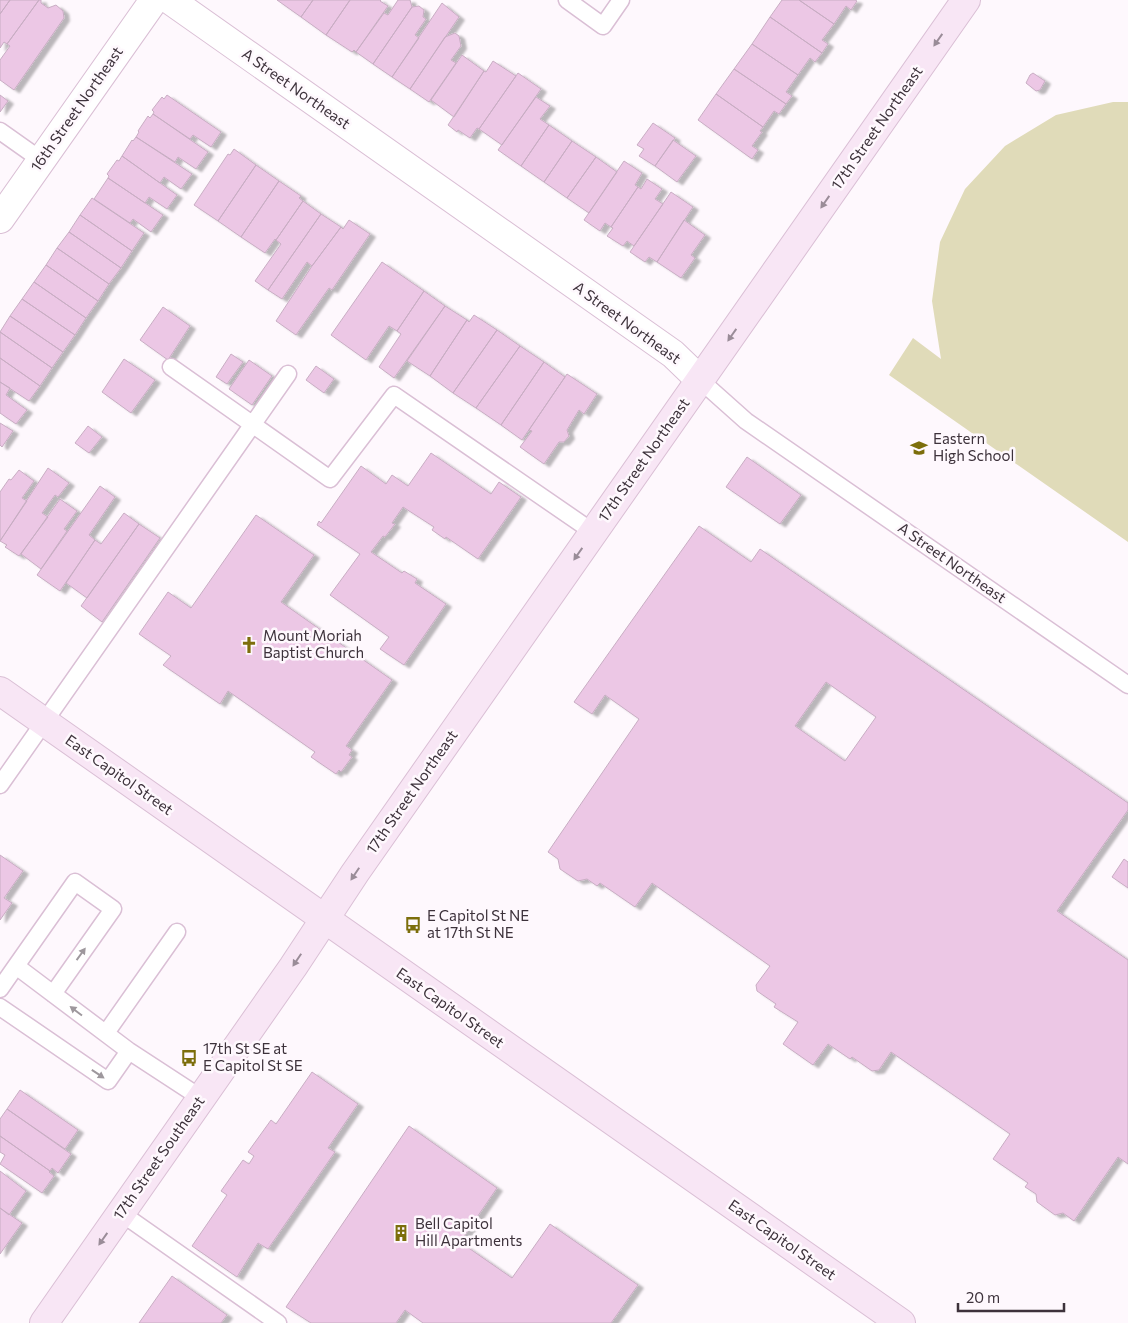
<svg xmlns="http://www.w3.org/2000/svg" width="1128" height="1323" font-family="Commissioner,sans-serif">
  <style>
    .green { fill: #e0dbb9 }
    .building { fill: #ecc7e5; stroke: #c8adc3; fill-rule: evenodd; filter: url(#shadow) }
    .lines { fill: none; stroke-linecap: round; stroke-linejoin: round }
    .lane-casing { stroke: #dabfd5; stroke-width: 19 }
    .street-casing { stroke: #dabfd5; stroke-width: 30 }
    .secondary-casing { stroke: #dabfd5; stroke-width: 30 }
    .lane { stroke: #fff; stroke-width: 16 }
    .street { stroke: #fff; stroke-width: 28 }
    .secondary { stroke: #f8e6f5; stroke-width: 28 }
    .oneway { fill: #9a8c98 }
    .oneway2 { fill: #9e989d }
    .labels { text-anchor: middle; stroke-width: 5; stroke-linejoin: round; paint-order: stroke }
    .street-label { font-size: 15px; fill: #3d323b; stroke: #fef8fd }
    .poi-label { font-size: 15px; fill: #3d323b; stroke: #fef8fd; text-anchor: start }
  </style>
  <defs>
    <filter id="shadow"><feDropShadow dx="5.5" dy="3" stdDeviation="1" flood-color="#0004"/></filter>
  </defs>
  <rect width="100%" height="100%" fill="#fef8fd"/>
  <path class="green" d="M1113 102H1128V542L889 375 913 338 941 359 932 301 940 242 965 189 1005 146 1056 115Z"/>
  <path class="building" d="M0 0H10L0 14Z
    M10 0H39L7 44 4 42 0 48V14Z
    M39 0H41V3L48 8 56 5 63 11 64 18 14 90 0 80V60L10 46 7 44Z
    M277 0H313L301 17Z
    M313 0H350L326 35 301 17Z
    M350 0H381L380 1 388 6 356 52 354 50 352 52 326 35Z
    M398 0H410L412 7 373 64 356 52 384 13 388 15Z
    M782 0H799L834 24 822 40 828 44 822 53 770 17Z
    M799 0H855L857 1 851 10 846 6 834 24Z
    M442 3 459 17 410 89 392 77Z
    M419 6 424 10 423 17 426 19 415 35 419 38 392 77 373 64 412 7Z
    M770 17 822 53 815 62 810 58 798 75 752 44Z
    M455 33 459 36 461 46 451 60 456 63 429 102 410 89 445 37Z
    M752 44 798 75 786 92 792 96 786 104 734 69Z
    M462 55 484 71 454 117 431 100Z
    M493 61 516 76 479 129 477 128 470 138 458 130 457 132 448 125 484 71 486 72Z
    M734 69 786 104 779 114 774 111 763 127 716 94Z
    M518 73 541 89 502 145 479 129Z
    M1033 73 1045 81 1040 90 1036 91 1026 83 1030 75Z
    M716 94 763 127 760 131 762 132 752 146 758 150 752 159 698 120Z
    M0 95 8 101 0 112Z
    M167 95 221 132 211 147 193 135 190 139 153 114 154 112 152 110 162 97 164 99Z
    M536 97 550 106 540 119 549 125 521 166 498 150Z
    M153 114 208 152 196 169 178 157 175 162 136 137 139 132 138 131 148 116 150 118Z
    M653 123 675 138 655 166 639 156 644 149 637 145Z
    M549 125 572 141 544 182 521 166Z
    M136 137 192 174 181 189 164 177 160 183 122 156 132 140 133 141Z
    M673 140 696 156 677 182 655 166Z
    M572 141 596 157 567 198 544 182Z
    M234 149 256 165 218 221 194 205 228 154 230 155Z
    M122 156 177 195 167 209 149 197 145 203 108 178 109 176 107 174 117 160 119 161Z
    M596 157 617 172 589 213 567 198Z
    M624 161 642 173 635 185 638 187 611 227 605 223 600 231 584 220Z
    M256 165 279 181 241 237 218 221Z
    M108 178 163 215 151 232 133 219 130 223 94 199Z
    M647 179 662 189 655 199 663 204 634 246 627 241 623 246 607 236 613 228 611 227 638 187 641 189Z
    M279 181 301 196 299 198 303 201 276 240 275 239 265 253 241 237Z
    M671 192 693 207 657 262 649 257 645 262 630 252Z
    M92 198 144 233 132 251 80 215Z
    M303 201 321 214 268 290 255 281 281 244 276 240Z
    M321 214 341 227 312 266 307 262 282 299 268 290Z
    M80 215 132 251 121 268 69 232Z
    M349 220 370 234 332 290 329 288 296 335 276 321 312 266 341 227 343 229Z
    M684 220 705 235 691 255 695 258 681 278 657 262Z
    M69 232 121 268 109 284 57 248Z
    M57 248 109 284 98 301 46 265Z
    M382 262 424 291 397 331 389 326 366 360 331 335Z
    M46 265 98 301 86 318 34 282Z
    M34 282 86 318 75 335 22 299Z
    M424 291 445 306 394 378 379 367 401 334 397 331Z
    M22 299 75 335 63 352 10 316Z
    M445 306 467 320 430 376 407 361Z
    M163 307 190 326 168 360 140 340Z
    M474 315 497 330 453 393 430 376 467 320 469 322Z
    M10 316 63 352 52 368 0 332Z
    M497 330 520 346 476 408 453 393Z
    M0 332 52 368 40 386 0 358Z
    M520 346 544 362 501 425 476 408Z
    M231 354 243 362 227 384 216 377Z
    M0 358 40 386 29 401 0 382Z
    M124 359 155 380 131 413 102 392Z
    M249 360 272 376 252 405 229 389Z
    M544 362 565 377 522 440 501 425Z
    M316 366 334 379 324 393 306 380Z
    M567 374 597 394 584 414 579 410 567 430 569 436 564 442H559L544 464 520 447 532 431 529 430Z
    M0 382 10 388 6 395 27 410 16 424 0 413Z
    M0 423 13 431 2 447 0 445Z
    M88 426 102 437 89 453 75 443Z
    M431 453 491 494 499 482 521 497 478 559 446 537 445 539 432 530 434 527 403 507 392 523 395 524 385 537 383 536 371 552 402 573 404 571 417 579 415 583 446 604 404 665 380 649 389 637 330 595 360 554 317 525 319 521 321 523 361 466 386 484 392 475 408 486Z
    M747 457 801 495 780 524 726 487Z
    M48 468 69 483 58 497 55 495 42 513 48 517 19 556 5 547 7 545 0 541Z
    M19 470 34 481 22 498 27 501 0 541V492L9 479 11 480Z
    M100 486 115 497 89 535 95 540 60 591 37 575Z
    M60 499 77 511 64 529 67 531 41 569 21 554Z
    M124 513 139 524 87 598 66 583 95 540 101 544Z
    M256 515 314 555 281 602 392 680 346 746 352 750 349 755 352 757 341 772 339 770 336 774 311 757 315 752 228 691 220 704 163 665 171 656 139 634 168 592 191 608Z
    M139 524 160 538 102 622 81 606Z
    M699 526 751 562 760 549 1128 803V810L1057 911 1128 960V1164L1118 1157 1074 1221 1063 1213 1055 1215 1037 1202 1036 1194 1025 1187 1028 1183 993 1159 1010 1134 891 1052 879 1070 872 1071 852 1057 850 1059 828 1044 813 1065 783 1044 798 1022 774 1007 776 1004 757 991 756 985 770 966 652 883 635 907 600 883 597 886 587 879 578 881 560 869 558 859 548 852 639 719 605 695 592 714 574 702ZM826 682 876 717 845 761 795 726Z
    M0 855 23 871 4 898 12 903 0 920Z
    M1124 859 1128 862V888L1112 877Z
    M312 1072 358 1104 328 1148 335 1152 268 1249 258 1243 237 1277 192 1246 227 1195 221 1191 243 1160 249 1164 254 1156 248 1152 271 1120 276 1124Z
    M20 1090 78 1130 65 1149 7 1109Z
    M7 1109 71 1154 58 1173 52 1168 50 1171 0 1136V1119Z
    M409 1126 497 1188 460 1242 512 1278 550 1224 638 1285 611 1323H423L405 1310 396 1323H311L286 1307Z
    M0 1136 50 1171 49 1172 54 1176 42 1193 0 1164 5 1155 0 1152Z
    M0 1171 26 1191 9 1215 0 1208Z
    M0 1208 22 1223 0 1254Z
    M172 1276 227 1315 221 1323H139Z"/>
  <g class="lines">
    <g class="lane-casing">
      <path id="lane" d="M567 0 603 26 621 0
        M0 131 41 160
        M171 367 330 479 394 395 593 532
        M700 380 746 421 1128 685
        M0 785 288 374
        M16 966 75 882 113 909 53 994
        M0 989 16 966 129 1051 201 1098
        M0 1007 108 1081 129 1051
        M106 1033 177 932
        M121 1213 278 1323"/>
    </g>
    <g class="street-casing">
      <path id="street" d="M170 0 673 354 700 380
        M0 219 154 0"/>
    </g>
    <g class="secondary-casing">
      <path id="secondary" d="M0 691 901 1323
        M44 1323 293 967 355 873 966 0"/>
    </g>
    <use href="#lane" class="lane"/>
    <use href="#street" class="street"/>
    <use href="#secondary" class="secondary"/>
  </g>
  <defs><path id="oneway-solid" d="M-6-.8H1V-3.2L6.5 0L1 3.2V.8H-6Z" transform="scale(1.25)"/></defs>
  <g class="oneway">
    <use href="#oneway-solid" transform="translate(938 40) rotate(125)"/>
    <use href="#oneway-solid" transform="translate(825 202) rotate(125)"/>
    <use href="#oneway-solid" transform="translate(732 335) rotate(125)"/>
    <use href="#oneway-solid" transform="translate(578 554) rotate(125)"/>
    <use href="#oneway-solid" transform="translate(355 874) rotate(124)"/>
    <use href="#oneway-solid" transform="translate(297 960) rotate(124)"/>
    <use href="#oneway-solid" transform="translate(103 1239) rotate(125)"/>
  </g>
  <g class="oneway2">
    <use href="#oneway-solid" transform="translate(81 954) rotate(-54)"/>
    <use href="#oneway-solid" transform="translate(76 1011) rotate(-143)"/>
    <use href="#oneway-solid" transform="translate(98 1074) rotate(34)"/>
  </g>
  <defs>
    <g id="school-bare" transform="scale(1.35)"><path d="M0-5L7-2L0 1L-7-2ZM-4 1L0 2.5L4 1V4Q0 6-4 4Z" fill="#7c6e0b" stroke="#fef8fd" stroke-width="2.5" paint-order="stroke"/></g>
    <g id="church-bare" transform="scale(1.35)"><path d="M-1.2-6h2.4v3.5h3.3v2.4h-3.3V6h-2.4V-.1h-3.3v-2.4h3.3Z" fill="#7c6e0b" stroke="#fef8fd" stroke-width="2.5" paint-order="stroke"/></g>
    <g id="bus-bare" transform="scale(1.35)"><path d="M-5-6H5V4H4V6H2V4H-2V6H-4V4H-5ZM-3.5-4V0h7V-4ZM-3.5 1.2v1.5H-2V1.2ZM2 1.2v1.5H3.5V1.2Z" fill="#7c6e0b" stroke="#fef8fd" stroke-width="2.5" paint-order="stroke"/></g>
    <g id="building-bare" transform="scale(1.35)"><path d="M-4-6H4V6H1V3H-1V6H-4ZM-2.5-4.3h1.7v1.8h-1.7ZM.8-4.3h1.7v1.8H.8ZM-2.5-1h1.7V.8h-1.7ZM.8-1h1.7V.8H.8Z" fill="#7c6e0b" stroke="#fef8fd" stroke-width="2.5" paint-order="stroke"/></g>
  </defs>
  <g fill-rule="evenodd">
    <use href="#school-bare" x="919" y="448"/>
    <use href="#church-bare" x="249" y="645"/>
    <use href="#bus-bare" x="413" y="925"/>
    <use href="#bus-bare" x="189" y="1058"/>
    <use href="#building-bare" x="401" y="1233"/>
  </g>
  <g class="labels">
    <g class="street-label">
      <text transform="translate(296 89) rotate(35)" y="5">A Street Northeast</text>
      <text transform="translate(77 109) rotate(-55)" y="5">16th Street Northeast</text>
      <text transform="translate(877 128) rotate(-55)" y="5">17th Street Northeast</text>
      <text transform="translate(627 323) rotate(36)" y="5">A Street Northeast</text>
      <text transform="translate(644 460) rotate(-55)" y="5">17th Street Northeast</text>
      <text transform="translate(952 563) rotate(35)" y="5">A Street Northeast</text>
      <text transform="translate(119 775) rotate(35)" y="5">East Capitol Street</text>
      <text transform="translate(412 792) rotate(-55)" y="5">17th Street Northeast</text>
      <text transform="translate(450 1008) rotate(35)" y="5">East Capitol Street</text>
      <text transform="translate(159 1158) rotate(-55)" y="5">17th Street Southeast</text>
      <text transform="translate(782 1240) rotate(35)" y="5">East Capitol Street</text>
    </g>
    <g class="poi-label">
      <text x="933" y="444">Eastern<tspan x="933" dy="17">High School</tspan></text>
      <text x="263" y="641">Mount Moriah<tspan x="263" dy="17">Baptist Church</tspan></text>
      <text x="427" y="921">E Capitol St NE<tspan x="427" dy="17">at 17th St NE</tspan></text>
      <text x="203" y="1054">17th St SE at<tspan x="203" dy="17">E Capitol St SE</tspan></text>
      <text x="415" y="1229">Bell Capitol<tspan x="415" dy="17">Hill Apartments</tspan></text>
    </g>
  </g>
  <path d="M958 1303v8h106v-8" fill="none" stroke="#3d323b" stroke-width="2.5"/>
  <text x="966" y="1303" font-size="15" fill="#3d323b" stroke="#fef8fd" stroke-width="4" paint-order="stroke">20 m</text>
</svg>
